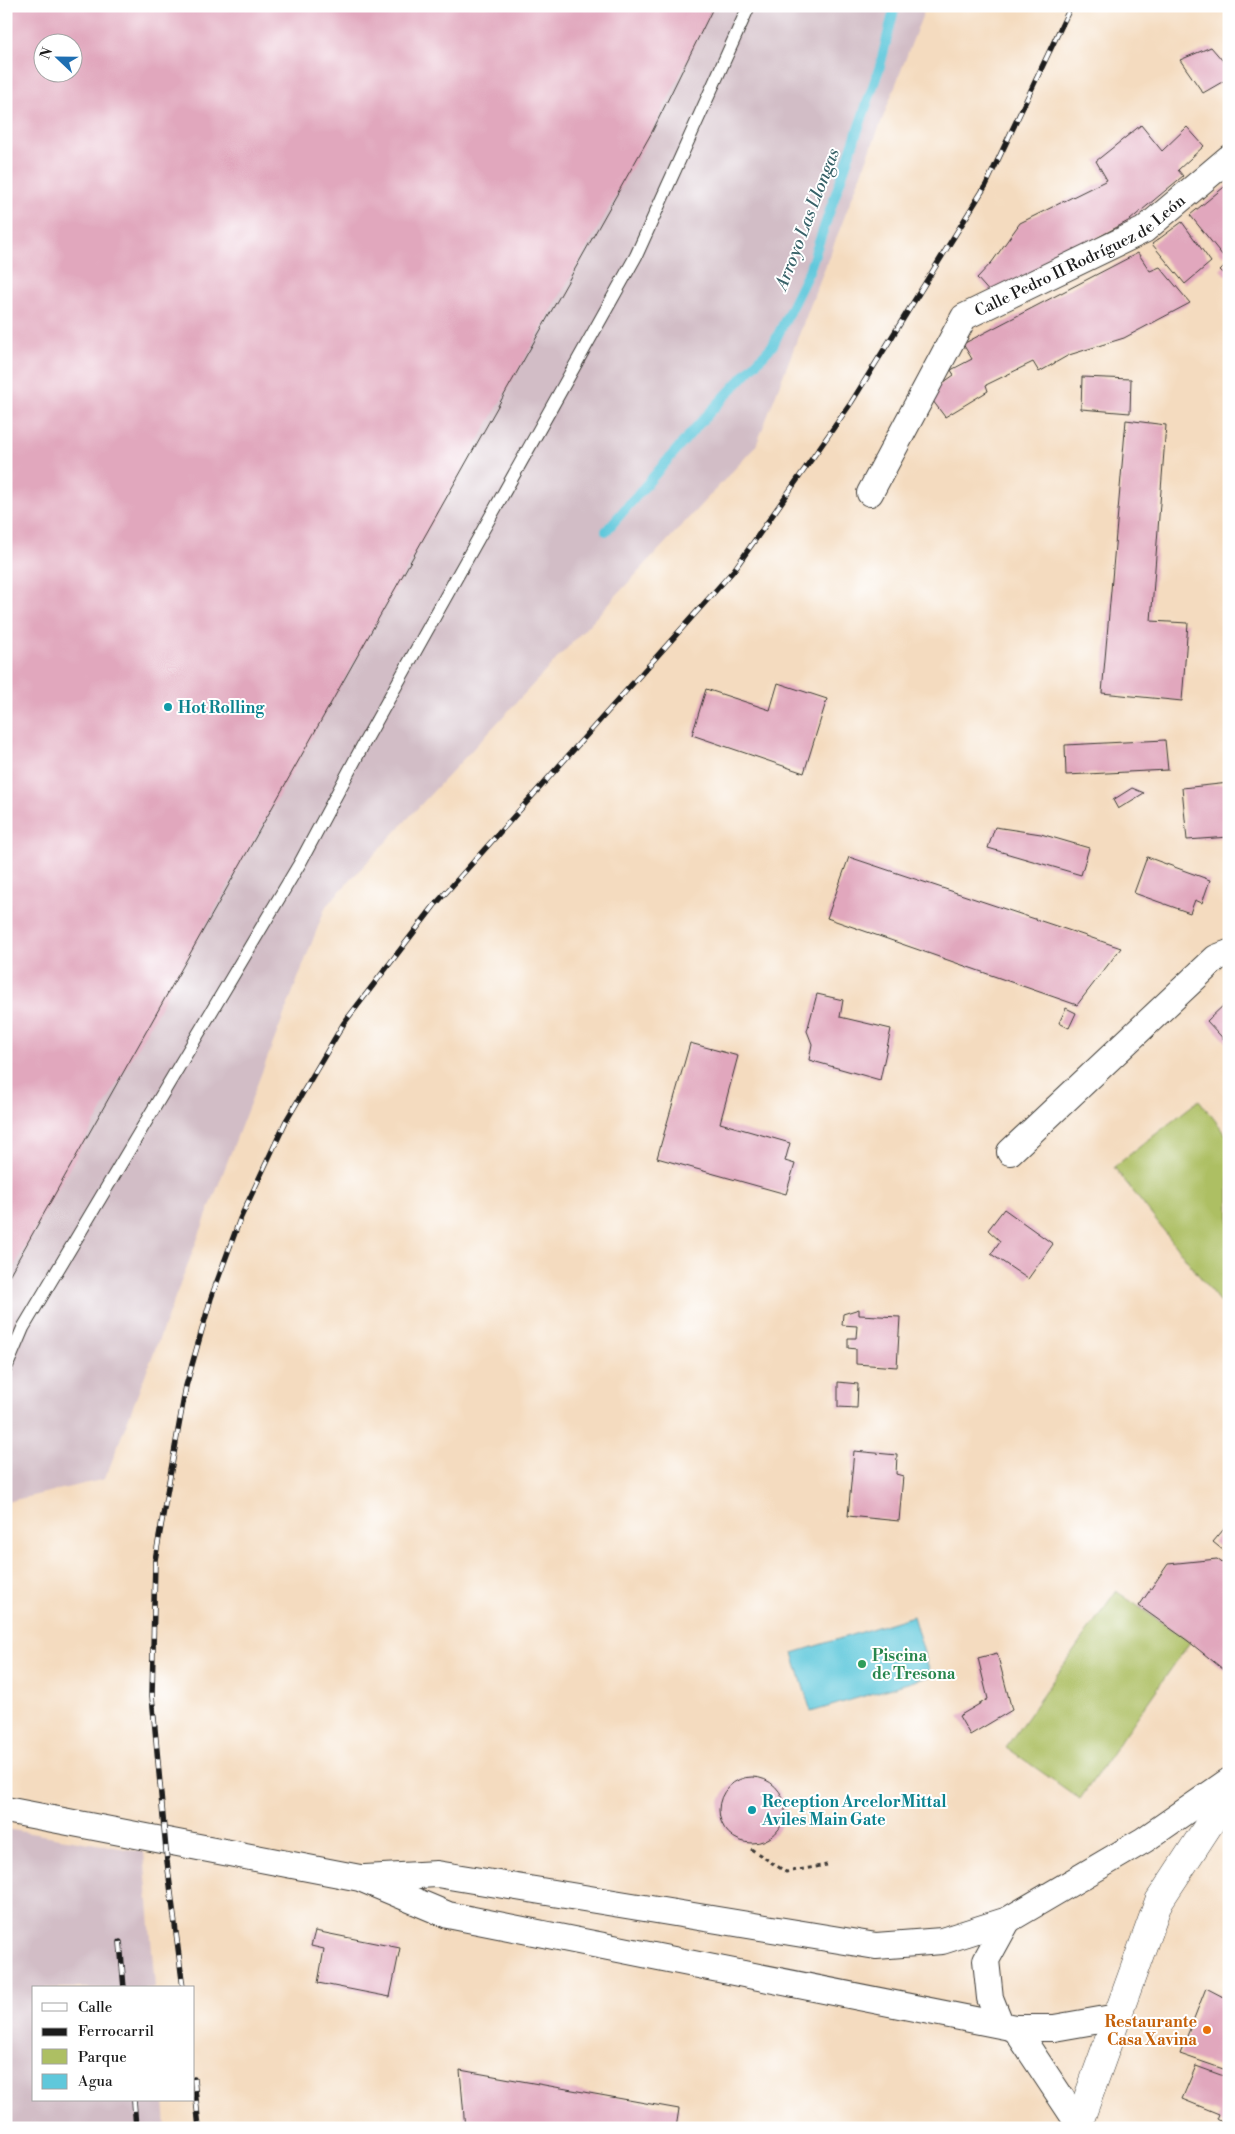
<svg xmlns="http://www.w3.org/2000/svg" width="1235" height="2134" font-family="'Libre Bodoni',serif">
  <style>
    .industrial { fill: #d2bdc6; fill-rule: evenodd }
    .green { fill: #adbf63; stroke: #646e40 }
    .water { fill: #5fc8db; stroke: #3e727c }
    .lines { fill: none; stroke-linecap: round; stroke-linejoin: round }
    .stream { stroke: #5fc8db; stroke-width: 10 }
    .building { fill: #e1a7bd; fill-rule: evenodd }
    .service-casing { stroke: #3c3934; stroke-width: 14 }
    .minor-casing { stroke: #3c3934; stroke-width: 28 }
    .primary-casing { stroke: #3c3934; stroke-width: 29 }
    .path { stroke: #3c3934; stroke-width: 3; stroke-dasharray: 4 4; stroke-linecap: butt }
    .service { stroke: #fff; stroke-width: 12 }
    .minor { stroke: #fff; stroke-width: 26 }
    .primary { stroke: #fff; stroke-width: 28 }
    .rail-casing { stroke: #1c1c1c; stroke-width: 5.5 }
    .rail { stroke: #fff; stroke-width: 4; stroke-dasharray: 11; stroke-linecap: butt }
    .culture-dot { fill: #0f9aa8; stroke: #fff; stroke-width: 2 }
    .leisure-dot { fill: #2e9e5b; stroke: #fff; stroke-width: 2 }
    .food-dot { fill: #e8710a; stroke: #fff; stroke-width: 2 }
    .labels { text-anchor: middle; stroke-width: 4; stroke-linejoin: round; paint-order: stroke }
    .street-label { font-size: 16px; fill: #1c1c1c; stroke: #fff }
    .culture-label { font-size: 16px; font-weight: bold; fill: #0d838f; stroke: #fff; text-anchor: start }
    .leisure-label { font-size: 16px; font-weight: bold; fill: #27864d; stroke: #fff; text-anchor: start }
    .food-label { font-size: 16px; font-weight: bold; fill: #c56008; stroke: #fff; text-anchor: end }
    .water-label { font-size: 18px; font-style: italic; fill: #376168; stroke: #fff }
  </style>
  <rect width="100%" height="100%" fill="#fff"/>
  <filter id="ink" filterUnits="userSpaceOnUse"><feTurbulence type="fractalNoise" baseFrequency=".02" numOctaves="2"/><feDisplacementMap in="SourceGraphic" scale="10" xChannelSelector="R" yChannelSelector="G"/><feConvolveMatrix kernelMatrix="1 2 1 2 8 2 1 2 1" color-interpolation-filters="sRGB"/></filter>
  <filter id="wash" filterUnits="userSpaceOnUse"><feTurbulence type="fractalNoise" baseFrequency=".0096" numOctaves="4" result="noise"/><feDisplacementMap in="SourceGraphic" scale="20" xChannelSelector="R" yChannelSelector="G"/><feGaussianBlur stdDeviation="1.12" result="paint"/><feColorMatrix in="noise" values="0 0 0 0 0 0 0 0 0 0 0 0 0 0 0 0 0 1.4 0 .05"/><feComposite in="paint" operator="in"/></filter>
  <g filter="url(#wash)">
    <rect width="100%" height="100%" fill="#f4dbbf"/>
    <path class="industrial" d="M6 6H926L756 446 326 906 105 1479 6 1502ZM42 42H72V72H42Z
      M6 1829 144 1852 155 1988H34V2100H164L166 2128H6Z"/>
    <path class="green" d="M1199 1100 1229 1138V1314L1114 1167Z
      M1116 1591 1190 1642 1080 1799 1006 1747Z"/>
    <path class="water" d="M913 1616 931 1676 811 1712 793 1653Z"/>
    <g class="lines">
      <path class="stream" d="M606 531 698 425 773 345 809 271 880 66 895 6"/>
    </g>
    <g id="blocks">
      <path class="building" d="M6 6H714L652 132 6 1281ZM42 42H72V72H42Z
        M1211 47 1229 68V78L1203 93 1180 60Z
        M1141 125 1162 151 1187 127 1204 146 1178 170 1183 176 1130 220 992 295 977 278 992 262 1020 223 1107 180 1096 161Z
        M1229 183V252L1223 256 1190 215Z
        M1182 222 1211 262 1185 284 1152 244Z
        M1138 253 1150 271 1160 267 1190 303 1124 338 1069 355 1039 372 1033 362 986 385 988 391 945 417 933 401 937 387 954 375 951 370 972 359 963 344Z
        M1228 262 1229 263V278L1220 270Z
        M1082 377 1131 379 1130 413 1081 409Z
        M1126 420 1166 425 1151 621 1188 623 1182 701 1102 693Z
        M778 683 827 699 804 773 692 735 706 689 770 710Z
        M1165 740 1168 770 1066 775 1065 745Z
        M1229 783V837L1187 840 1182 788Z
        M1132 788 1144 793 1118 809 1113 800Z
        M995 827 1041 834 1089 848 1081 875 988 848Z
        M849 857 1089 937 1121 948 1077 1005 827 918Z
        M1147 857 1210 880 1202 903 1195 900 1190 913 1134 893Z
        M817 994 843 1000 840 1017 891 1029 880 1080 809 1060 812 1044 807 1031Z
        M1229 1000V1045L1207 1021Z
        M1066 1008 1076 1013 1069 1028 1059 1023Z
        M690 1043 738 1056 720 1123 790 1143 785 1161 795 1164 786 1194 657 1158Z
        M1004 1209 1053 1244 1028 1279 991 1254 1000 1241 988 1230Z
        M859 1309V1315L900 1317 897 1367 856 1364V1349L848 1348V1338H856L857 1326 842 1325 843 1314Z
        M838 1382 858 1384 857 1408 838 1407Z
        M854 1451 897 1455 896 1474 903 1476 899 1521 848 1516Z
        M1229 1523V1555L1213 1542Z
        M1217 1559 1229 1568V1674L1188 1641 1139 1606 1168 1564Z
        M997 1653 1012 1710 970 1735 959 1716 988 1699 978 1658Z
        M719 1810a33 33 0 1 1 66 0a33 33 0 1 1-66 0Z
        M315 1931 400 1948 390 1997 318 1983 324 1949 311 1946Z
        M1206 1988 1229 2000V2071L1180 2054Z
        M1196 2066 1229 2078V2127L1217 2119 1219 2114 1182 2099Z
        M460 2070 679 2109 676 2128H465Z"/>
    </g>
  </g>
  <g filter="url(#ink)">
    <use href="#blocks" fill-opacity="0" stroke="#3c3934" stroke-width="1"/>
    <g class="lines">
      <g class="service-casing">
        <path id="service" d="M6 1368 23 1328 300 863 363 745 636 256 749 6"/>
      </g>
      <g class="minor-casing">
        <g id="minor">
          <path id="s1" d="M870 493 964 317 1144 230 1229 158"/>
          <path d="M1010 1152 1216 958 1229 953"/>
          <path d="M6 1810 360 1878 448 1915 1015 2028H1054L1117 2017"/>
          <path d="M365 1878 437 1874 876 1946 942 1941 1008 1920 1144 1840 1229 1781"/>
          <path d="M1000 2023 990 1998 986 1960 1008 1920"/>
          <path d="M1015 2028 1078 2123"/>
        </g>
      </g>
      <g class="primary-casing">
        <path id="primary" d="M1077 2128 1159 1901 1229 1794"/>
      </g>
      <path class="path" d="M751 1849 786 1872 827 1865"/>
      <use href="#service" class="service"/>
      <use href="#minor" class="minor"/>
      <use href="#primary" class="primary"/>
      <g class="rail-casing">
        <path id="rail" d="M120 1942 124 1988
          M183 1988 167 1861 152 1696 155 1560 186 1386 211 1298 240 1219 286 1121 344 1023 434 906 734 570 851 403 986 185 1071 6
          M194 2079 199 2128
          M134 2100 136 2128"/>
      </g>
      <use href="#rail" class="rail"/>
    </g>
  </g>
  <g class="culture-dot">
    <circle cx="168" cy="707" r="5"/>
    <circle cx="752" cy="1810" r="5"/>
  </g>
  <circle class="leisure-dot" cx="862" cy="1664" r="5"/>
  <circle class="food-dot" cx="1207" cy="2030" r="5"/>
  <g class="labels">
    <g class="street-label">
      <text dy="6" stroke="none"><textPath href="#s1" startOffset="331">Calle Pedro II Rodríguez de León</textPath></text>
    </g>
    <g class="culture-label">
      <text x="178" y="713">Hot Rolling</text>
      <text x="762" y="1807">Reception ArcelorMittal<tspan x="762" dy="18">Aviles Main Gate</tspan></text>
    </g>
    <g class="leisure-label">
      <text x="872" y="1661">Piscina<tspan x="872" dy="18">de Tresona</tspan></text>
    </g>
    <g class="food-label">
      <text x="1197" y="2027">Restaurante<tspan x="1197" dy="18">Casa Xavina</tspan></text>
    </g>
    <g class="water-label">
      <text transform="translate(807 219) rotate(-69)" y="6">Arroyo Las Llongas</text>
    </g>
  </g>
  <rect width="1235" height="2134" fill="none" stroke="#fff" stroke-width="25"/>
  <rect x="32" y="1986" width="162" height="115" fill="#ffffff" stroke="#a4a4a4"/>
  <rect x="42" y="2003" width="25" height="8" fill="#ffffff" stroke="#a4a4a4"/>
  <text x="78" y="2012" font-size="15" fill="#1c1c1c">Calle</text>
  <rect x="42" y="2028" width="25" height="8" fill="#1c1c1c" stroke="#a4a4a4"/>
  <text x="78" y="2036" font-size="15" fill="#1c1c1c">Ferrocarril</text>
  <rect x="42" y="2049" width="25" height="15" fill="#adbf63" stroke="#a4a4a4"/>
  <text x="78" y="2062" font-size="15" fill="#1c1c1c">Parque</text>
  <rect x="42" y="2074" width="25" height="15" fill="#5fc8db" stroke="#a4a4a4"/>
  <text x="78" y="2086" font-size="15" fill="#1c1c1c">Agua</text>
  <g transform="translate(58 58) rotate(292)"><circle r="24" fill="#ffffff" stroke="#a4a4a4"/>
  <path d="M0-4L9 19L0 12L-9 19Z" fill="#1f6fb2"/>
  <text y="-8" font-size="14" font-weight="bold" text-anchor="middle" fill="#1c1c1c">N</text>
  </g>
</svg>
